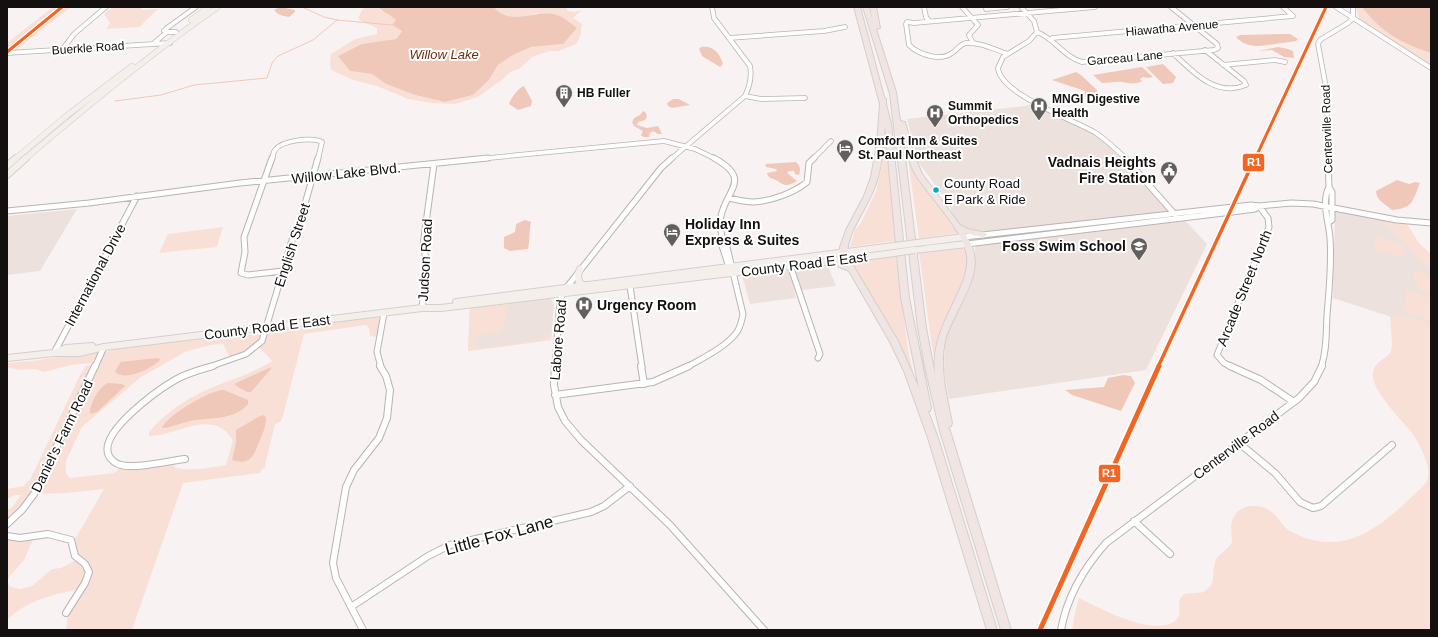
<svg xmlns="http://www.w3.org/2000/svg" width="1438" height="637" font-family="Helvetica,sans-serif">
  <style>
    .built { fill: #ede1dd }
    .green { fill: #f9e0d7 }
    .water { fill: #f0c8b9 }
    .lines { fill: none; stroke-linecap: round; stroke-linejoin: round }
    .stream { stroke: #f0c8b9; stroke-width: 1 }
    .minor-far2-casing { stroke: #b8b4b3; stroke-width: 5.5 }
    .minor-far1-casing { stroke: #b8b4b3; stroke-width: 7 }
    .minor-casing { stroke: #b8b4b3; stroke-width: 8 }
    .major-far1-casing { stroke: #d2d0cf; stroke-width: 6 }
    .major-casing { stroke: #d2d0cf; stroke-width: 8 }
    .highway-casing { stroke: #d2d0cf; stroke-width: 2 }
    .minor-far2 { stroke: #fefdfd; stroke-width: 4 }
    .minor-far1 { stroke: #fefdfd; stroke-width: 5 }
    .minor { stroke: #fefdfd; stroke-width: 6 }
    .major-far1 { stroke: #f5efec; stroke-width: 5 }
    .major { stroke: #f5efec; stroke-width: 6 }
    .highway { fill: #f0e5e2; fill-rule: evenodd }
    .major-bridge-casing { stroke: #d2d0cf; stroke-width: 8; stroke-linecap: butt }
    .major-bridge { stroke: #f5efec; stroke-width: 6 }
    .rail-1-far2-casing { stroke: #fff; stroke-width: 5 }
    .rail-1-far1-casing { stroke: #fff; stroke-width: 6 }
    .rail-1-casing { stroke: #fff; stroke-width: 8 }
    .rail-1-far2 { stroke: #f26522; stroke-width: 3 }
    .rail-1-far1 { stroke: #f26522; stroke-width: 3.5 }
    .rail-1 { stroke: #f26522; stroke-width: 5 }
    .bus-dot { fill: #00a9ce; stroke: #fff; stroke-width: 1.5 }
    .labels { text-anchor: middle; stroke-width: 4; stroke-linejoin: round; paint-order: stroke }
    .far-street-label { font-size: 12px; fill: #13100f; stroke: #fff }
    .far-poi-label { font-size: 12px; font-weight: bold; fill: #13100f; stroke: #fff; text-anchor: start }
    .far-water-label { font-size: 13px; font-style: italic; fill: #6d2d10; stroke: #fff }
    .bus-label { font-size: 13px; fill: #13100f; stroke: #fff; text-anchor: start }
    .poi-label { font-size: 14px; font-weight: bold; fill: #13100f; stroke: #fff; text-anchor: end }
    .street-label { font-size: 14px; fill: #13100f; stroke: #fff }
    .near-street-label { font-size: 17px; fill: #13100f; stroke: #fff }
    .line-badge { stroke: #fff; stroke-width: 1.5 }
    .badge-label { font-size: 11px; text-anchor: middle; font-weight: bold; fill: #fff }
  </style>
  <rect width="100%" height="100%" fill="#f8f3f2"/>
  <path class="built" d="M1031 104 1094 134 1102 140 1109 146 1172 215 979 233 963 228 952 215 950 205 918 162 907 119 1025 106Z
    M77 209 40 271 7 275V216Z
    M1336 211 1388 221 1431 257V330L1333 298 1335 212Z
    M1184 219 1207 244 1146 370 949 399 944 371 945 342 949 327 955 313 967 295 972 282 975 262V248L978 244Z
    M828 266 836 286 794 291 796 298 750 304 742 276Z
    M548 298 552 300 554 304 551 340 468 351 470 307Z"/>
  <path class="green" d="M53 7H71L15 51 7 50V43Z
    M113 7H142L141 10 158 9 139 27 106 29 110 23 104 14Z
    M365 7H381L379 9C384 13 391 15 397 20L392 25 402 31 396 39 339 55 350 71 373 74 386 84 415 95 445 102 473 95 489 80 498 65 513 55 531 47 563 44 537 13C522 17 505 21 494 7H566L568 11 574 12 582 10 573 18 582 24 580 37 576 44 559 51H550L534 56 519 69 510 72 503 79 478 97 455 104 431 103 408 99 377 86 353 80 331 70 330 64 331 54 355 39 377 34V28L361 21 358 18 362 10Z
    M1356 7H1431V66L1359 19Z
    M884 132H886L895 241 850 247 855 230 861 223 876 191 883 160Z
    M907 152 932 198 958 233 919 239Z
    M1385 220 1407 224 1419 243 1431 254V270C1422 264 1418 257 1412 250 1403 239 1389 234 1385 220Z
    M223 227 217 247 159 253 168 234Z
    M1374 236 1403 244 1405 258 1375 250Z
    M966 247 968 266 952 308 936 365 932 347 919 252Z
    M896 255 908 349 914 377C896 338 875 299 851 263V261Z
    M1415 270 1431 276V297C1422 291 1410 282 1415 270Z
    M1407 289 1431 299V321L1407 312 1404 309Z
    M506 303 508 305 505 312 506 321 502 330 496 333 476 336V346C482 349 536 342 543 338 547 336 547 334 550 332L552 334 551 340 468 351 470 307Z
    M1395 314 1431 323V630H1072L1075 613 1079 598C1101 609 1153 637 1175 621 1184 614 1175 603 1182 596 1187 591 1198 595 1205 591 1217 584 1211 571 1216 560 1219 553 1228 550 1232 542 1232 535 1230 528 1232 521 1237 503 1261 502 1273 513 1280 519 1283 528 1292 532 1305 539 1321 543 1336 542 1372 538 1400 508 1425 484 1430 477 1429 469 1426 461 1423 451 1418 442 1412 433 1402 420 1369 389 1373 372 1375 361 1386 359 1391 352L1392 344 1390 317Z
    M375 317H378L380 319 377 337 370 336 369 328 366 325 304 334 283 416 281 421 275 424 265 466 266 468 262 469 260 473 183 483 132 630H66L68 613 90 576 78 555 74 541 104 489 67 493 36 494 105 352 116 349 210 337 258 334 261 336C257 348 240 354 230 358L223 344 211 345 187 351 141 377 82 427 66 461V473L70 478 114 473 120 468 172 464 176 468C192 471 208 468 226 465L233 440C212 407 178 436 149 436V432C163 415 184 400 204 391 227 381 250 375 272 361L259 347 272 330Z
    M96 352 98 355 91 363 71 365 44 372 35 369 18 370 7 367V363L42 360 43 359Z
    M89 365 92 366 32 495 7 522V510L12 507 21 495H15L7 499V489L23 486 30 480 80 375 86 366Z
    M34 537 24 560 9 577 7 582V538Z
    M76 560 80 562 87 572 79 589C53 595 27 600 7 620V582L11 587 21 589 32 586 52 569 61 568Z"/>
  <path class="water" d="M280 7 295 10V12L289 17C284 16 277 15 274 10Z
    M381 7H494C509 26 533 11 553 14 562 15 570 23 577 28L563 44 531 47 513 55 498 65 489 80 473 95 445 102 415 95 386 84 372 74 350 71 338 56 362 44 396 39 402 31 392 25 396 20C391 15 384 13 379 8Z
    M1362 7H1431V53C1401 43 1381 32 1362 7Z
    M1284 34H1290L1298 39 1296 41 1290 42C1272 43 1250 53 1236 37L1240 35Z
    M701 47C713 45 720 53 723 64L720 67 702 56 699 49Z
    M1278 47 1288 49 1293 51 1294 58 1284 57 1272 50 1258 51Z
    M1163 64 1176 77 1173 83 1163 84 1146 67Z
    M1142 67 1153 77 1148 78 1143 77 1140 79 1142 81C1135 85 1129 83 1122 82 1116 81 1109 83 1102 83L1093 75Z
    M1076 72 1081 75 1097 90 1096 97H1083L1085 91 1052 80Z
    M524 86 532 101 531 106 518 110 509 104C511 98 518 88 524 86Z
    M673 99H679L690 105 672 108 668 106 667 103Z
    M643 111 646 113 647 117 645 120 638 122 637 125 647 128 658 126 662 134H658L653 131 650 133 649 137H643L641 135 643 131 634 126 632 122 634 118 640 115Z
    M796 162C800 165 801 170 799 175L795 174 794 171H789L787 173 797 181C790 185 786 187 779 182 776 179 771 179 768 176L767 173 777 171 776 169 766 167 765 164Z
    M1397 180 1409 184 1415 182 1420 183C1412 202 1413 208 1392 210 1385 204 1376 200 1376 191Z
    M525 220 531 222C529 232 530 240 528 249L510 251 504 248V237L515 232 516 224Z
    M156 358 161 359C153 368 126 382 115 372L118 366 121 362Z
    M271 367V369L251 392H247L235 385 236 383Z
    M1123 375 1131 376 1135 383 1121 411 1072 395 1065 390 1104 387 1108 378Z
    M108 383 122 384 125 386 97 412 90 414C89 405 99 386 108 383Z
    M224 390 248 400V404C234 421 209 417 190 421 181 423 171 428 162 428 166 416 211 389 224 390Z
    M263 415 266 417C266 427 263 433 259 442 254 455 251 466 232 460L236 442V430L258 417Z"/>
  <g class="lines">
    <path class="stream" d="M302 7 324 17 337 20 392 25
      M115 101 161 95 194 85 267 78 272 63 278 56 313 40 337 20"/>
    <g class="minor-far2-casing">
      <path id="minor-far2" d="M924 7 926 17 929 21
        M962 7 978 25 969 35 973 43
        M1021 7 1034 21 1037 32
        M1336 7 1431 68
        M1353 7V18
        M986 9 1007 7
        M167 32H176
        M1037 32 1029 41 1003 57 998 68C1000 94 1074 120 1096 133 1108 141 1116 149 1126 159
        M1037 32C1055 39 1064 57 1082 62L1214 50 1218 48 1217 44 1171 7
        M729 38 824 31 845 27
        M1052 38 1293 16 1283 7
        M154 43 167 32 164 31 167 28 196 7
        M62 50 74 34 106 7
        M7 53 170 43
        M1173 53C1192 71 1216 98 1246 85L1244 81 1205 50
        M1008 54C995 50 981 42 966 43 960 44 957 50 952 53 940 62 918 54 909 45L906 24 907 22 914 23 1095 7
        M1223 65 1275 60 1285 62
        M745 96 761 99 805 98
        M272 159C273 157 273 152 275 150 282 140 312 137 322 142L318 159
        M478 159 664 141 695 149 716 159
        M671 159 745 96C750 86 752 77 750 66L714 18 712 7
        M813 159 831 141
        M1328 159 1327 93 1318 44 1320 40 1348 23 1353 18"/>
    </g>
    <g class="minor-far1-casing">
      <path id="minor-far1" d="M272 158 244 237 245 252 241 273 248 275 283 271
        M714 158C752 179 727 189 721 216 719 224 721 233 723 241L721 243 730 270
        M1125 158 1178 218
        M1329 187 1332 192V220L1329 222
        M729 198C737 200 746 202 754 202 771 201 794 193 807 182L809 163 814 158
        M7 211 89 203 240 183 488 158
        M964 237 1251 205 1259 206 1291 203 1313 204 1397 220 1431 223
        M967 244 1232 212 1255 209 1259 206
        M789 262 820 354 818 358
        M283 271 291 243 299 225 318 158
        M630 286 642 367
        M422 308 426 270V259L423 245 434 164
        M54 353 137 196
        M95 367 104 347
        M209 367 246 354 262 341 283 271
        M381 367 377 352 384 313
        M555 367 560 301 563 292 661 168 672 158
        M687 367C703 358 726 347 737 332 740 327 742 320 743 314L726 243 723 241
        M1232 367 1224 363 1217 355 1269 227 1268 218 1259 206
        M1321 367C1327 351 1326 332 1327 315 1329 290 1332 264 1330 238 1329 223 1321 202 1329 187L1328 158"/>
    </g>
    <g class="minor-casing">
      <path id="minor" d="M555 366 554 385 558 407 565 421 581 440 670 525 764 630
        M641 366 644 384
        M1230 366 1261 380 1294 402
        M555 395 653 382 689 366
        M1239 443 1275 473 1300 502 1313 508 1321 506 1392 445
        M185 459C169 461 135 469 121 465 116 464 112 461 109 456 97 433 158 390 175 380 187 373 200 370 213 366
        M1134 521 1170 554
        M7 524 22 510 34 494 95 366
        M7 536 20 538 48 534 71 540 75 556 85 564 89 572 85 583 66 613
        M351 607 428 556 450 545 591 512 604 506 630 486
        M363 630 336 578 333 563 346 487 354 470 379 438 387 418 390 390 386 376 380 366
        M1061 630C1067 596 1083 569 1106 543L1299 398 1314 382 1322 366"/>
    </g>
    <g class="major-far1-casing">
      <path id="major-far1" d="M191 20 209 7
        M15 159 65 117 132 66
        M25 159C87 106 151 53 218 7"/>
    </g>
    <g class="major-casing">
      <path id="major" d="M7 166 16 158
        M7 175 26 158
        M925 242 964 237
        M914 250 967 244
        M580 269 578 275 579 282 583 285H587
        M456 302 886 247
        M54 353H79L104 347 422 308H441L887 254
        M7 358 54 353 66 348 92 346"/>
    </g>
    <g class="highway-casing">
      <path id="highway" d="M854 7H860L884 97 886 99V104L891 124 909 298 931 408 930 411H928L938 438 997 630H987L928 438 904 371 890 342 849 271 835 265H821L817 262C824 257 837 261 844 264L839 255 840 247 846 230 864 196 871 177 877 144 880 104ZM885 125 901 298 919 388 898 341 847 255C848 230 865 212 874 189 882 169 884 146 885 125Z
        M863 7H869L873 22 870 7H876L880 28 876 29 896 92 900 121 905 122 914 155 922 174 960 225 968 229 986 233 987 235 983 237 964 233C969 240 973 247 974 255 980 281 951 316 945 341 939 368 947 397 952 423L951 426 948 427 950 431 1011 630H1001L940 431 925 367 918 328 890 94ZM902 133C905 146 908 161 915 174 929 197 965 231 967 257 968 264 966 269 965 276 952 312 931 335 935 375L926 328Z"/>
    </g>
    <use href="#minor-far2" class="minor-far2"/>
    <use href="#minor-far1" class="minor-far1"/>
    <use href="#minor" class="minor"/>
    <use href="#major-far1" class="major-far1"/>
    <use href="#major" class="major"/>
    <use href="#highway" class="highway"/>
    <g class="major-bridge-casing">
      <path id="major-bridge" d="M886 247 925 242
        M887 254 914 250"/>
    </g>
    <use href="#major-bridge" class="major-bridge"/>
    <g class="rail-1-far2-casing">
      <path id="rail-1-far2" d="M7 52 62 7
        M1255 159 1326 7"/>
    </g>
    <g class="rail-1-far1-casing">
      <path id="rail-1-far1" d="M1158 367 1255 158"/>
    </g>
    <g class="rail-1-casing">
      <path id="rail-1" d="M1040 630 1159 366"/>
    </g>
    <use href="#rail-1-far2" class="rail-1-far2"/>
    <use href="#rail-1-far1" class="rail-1-far1"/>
    <use href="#rail-1" class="rail-1"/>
  </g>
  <defs>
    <g id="building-pin" transform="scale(0.9)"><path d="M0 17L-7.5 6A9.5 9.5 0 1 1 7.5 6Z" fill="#635f5e" stroke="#fff"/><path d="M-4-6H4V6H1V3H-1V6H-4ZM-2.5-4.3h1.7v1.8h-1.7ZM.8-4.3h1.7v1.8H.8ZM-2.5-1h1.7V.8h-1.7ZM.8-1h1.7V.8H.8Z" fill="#fff"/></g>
    <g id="hospital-pin" transform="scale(0.9)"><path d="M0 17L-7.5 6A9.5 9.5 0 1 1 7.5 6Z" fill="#635f5e" stroke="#fff"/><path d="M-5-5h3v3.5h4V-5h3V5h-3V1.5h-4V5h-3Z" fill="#fff"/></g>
    <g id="hotel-pin" transform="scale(0.9)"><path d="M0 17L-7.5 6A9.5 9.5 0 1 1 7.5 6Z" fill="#635f5e" stroke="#fff"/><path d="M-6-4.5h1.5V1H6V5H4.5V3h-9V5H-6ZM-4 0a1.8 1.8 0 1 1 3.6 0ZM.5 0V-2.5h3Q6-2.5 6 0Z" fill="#fff"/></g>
    <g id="civic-pin" transform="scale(0.9)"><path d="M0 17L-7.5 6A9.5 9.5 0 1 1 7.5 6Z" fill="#635f5e" stroke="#fff"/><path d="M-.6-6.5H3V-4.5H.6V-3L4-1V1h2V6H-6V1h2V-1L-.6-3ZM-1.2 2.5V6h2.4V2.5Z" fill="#fff"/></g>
    <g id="school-pin" transform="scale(0.9)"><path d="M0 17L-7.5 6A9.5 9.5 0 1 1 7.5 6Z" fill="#635f5e" stroke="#fff"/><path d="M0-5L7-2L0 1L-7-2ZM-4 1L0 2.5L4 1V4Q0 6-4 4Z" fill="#fff"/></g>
  </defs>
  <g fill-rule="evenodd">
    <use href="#building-pin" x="564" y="93"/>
    <use href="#hospital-pin" x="1039" y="106"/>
    <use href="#hospital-pin" x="935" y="113"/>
    <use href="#hotel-pin" x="845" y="148"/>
    <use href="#civic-pin" x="1169" y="170"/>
    <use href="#hotel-pin" x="672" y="232"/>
    <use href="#school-pin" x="1139" y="246"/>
    <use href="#hospital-pin" x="584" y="305"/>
  </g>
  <circle class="bus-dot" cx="936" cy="190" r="3.5"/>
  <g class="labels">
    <g class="far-street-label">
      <text transform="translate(1172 28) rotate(-5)" y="4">Hiawatha Avenue</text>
      <text transform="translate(88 48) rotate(-4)" y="4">Buerkle Road</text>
      <text transform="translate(1125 58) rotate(-5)" y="4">Garceau Lane</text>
      <text transform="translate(1327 129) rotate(-92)" y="4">Centerville Road</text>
    </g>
    <g class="far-poi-label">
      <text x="577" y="97">HB Fuller</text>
      <text x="1052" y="103">MNGI Digestive<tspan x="1052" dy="14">Health</tspan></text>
      <text x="948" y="110">Summit<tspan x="948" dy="14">Orthopedics</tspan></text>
      <text x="858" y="145">Comfort Inn &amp; Suites<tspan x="858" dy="14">St. Paul Northeast</tspan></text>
    </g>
    <g class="far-water-label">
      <text x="444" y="59">Willow Lake</text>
    </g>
    <g class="bus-label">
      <text x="944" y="188">County Road<tspan x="944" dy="16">E Park &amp; Ride</tspan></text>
    </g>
    <g class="poi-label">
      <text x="1156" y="167">Vadnais Heights<tspan x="1156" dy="16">Fire Station</tspan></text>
      <text x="685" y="229" text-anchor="start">Holiday Inn<tspan x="685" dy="16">Express &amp; Suites</tspan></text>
      <text x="1126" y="251">Foss Swim School</text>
      <text x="597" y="310" text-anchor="start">Urgency Room</text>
    </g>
    <g class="street-label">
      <text transform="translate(346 173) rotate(-6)" y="5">Willow Lake Blvd.</text>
      <text transform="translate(292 245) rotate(-72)" y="5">English Street</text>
      <text transform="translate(425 260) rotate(-87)" y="5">Judson Road</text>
      <text transform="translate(804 264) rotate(-7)" y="5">County Road E East</text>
      <text transform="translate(95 275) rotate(-62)" y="5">International Drive</text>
      <text transform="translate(1244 288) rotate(-68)" y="5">Arcade Street North</text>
      <text transform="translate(267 327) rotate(-7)" y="5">County Road E East</text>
      <text transform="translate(558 340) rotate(-85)" y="5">Labore Road</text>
      <text transform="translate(62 436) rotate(-64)" y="5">Daniel's Farm Road</text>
      <text transform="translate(1236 445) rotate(-37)" y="5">Centerville Road</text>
    </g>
    <g class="near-street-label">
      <text transform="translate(499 535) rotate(-15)" y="6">Little Fox Lane</text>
    </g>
  </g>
  <g class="line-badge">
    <rect x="1242" y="153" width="23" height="19" rx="4" fill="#f26522"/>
    <rect x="1098" y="464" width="23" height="19" rx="4" fill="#f26522"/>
  </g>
  <g class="badge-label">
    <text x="1254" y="166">R1</text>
    <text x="1109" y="477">R1</text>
  </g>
  <rect width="1438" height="637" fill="none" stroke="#13100f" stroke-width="16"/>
</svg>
